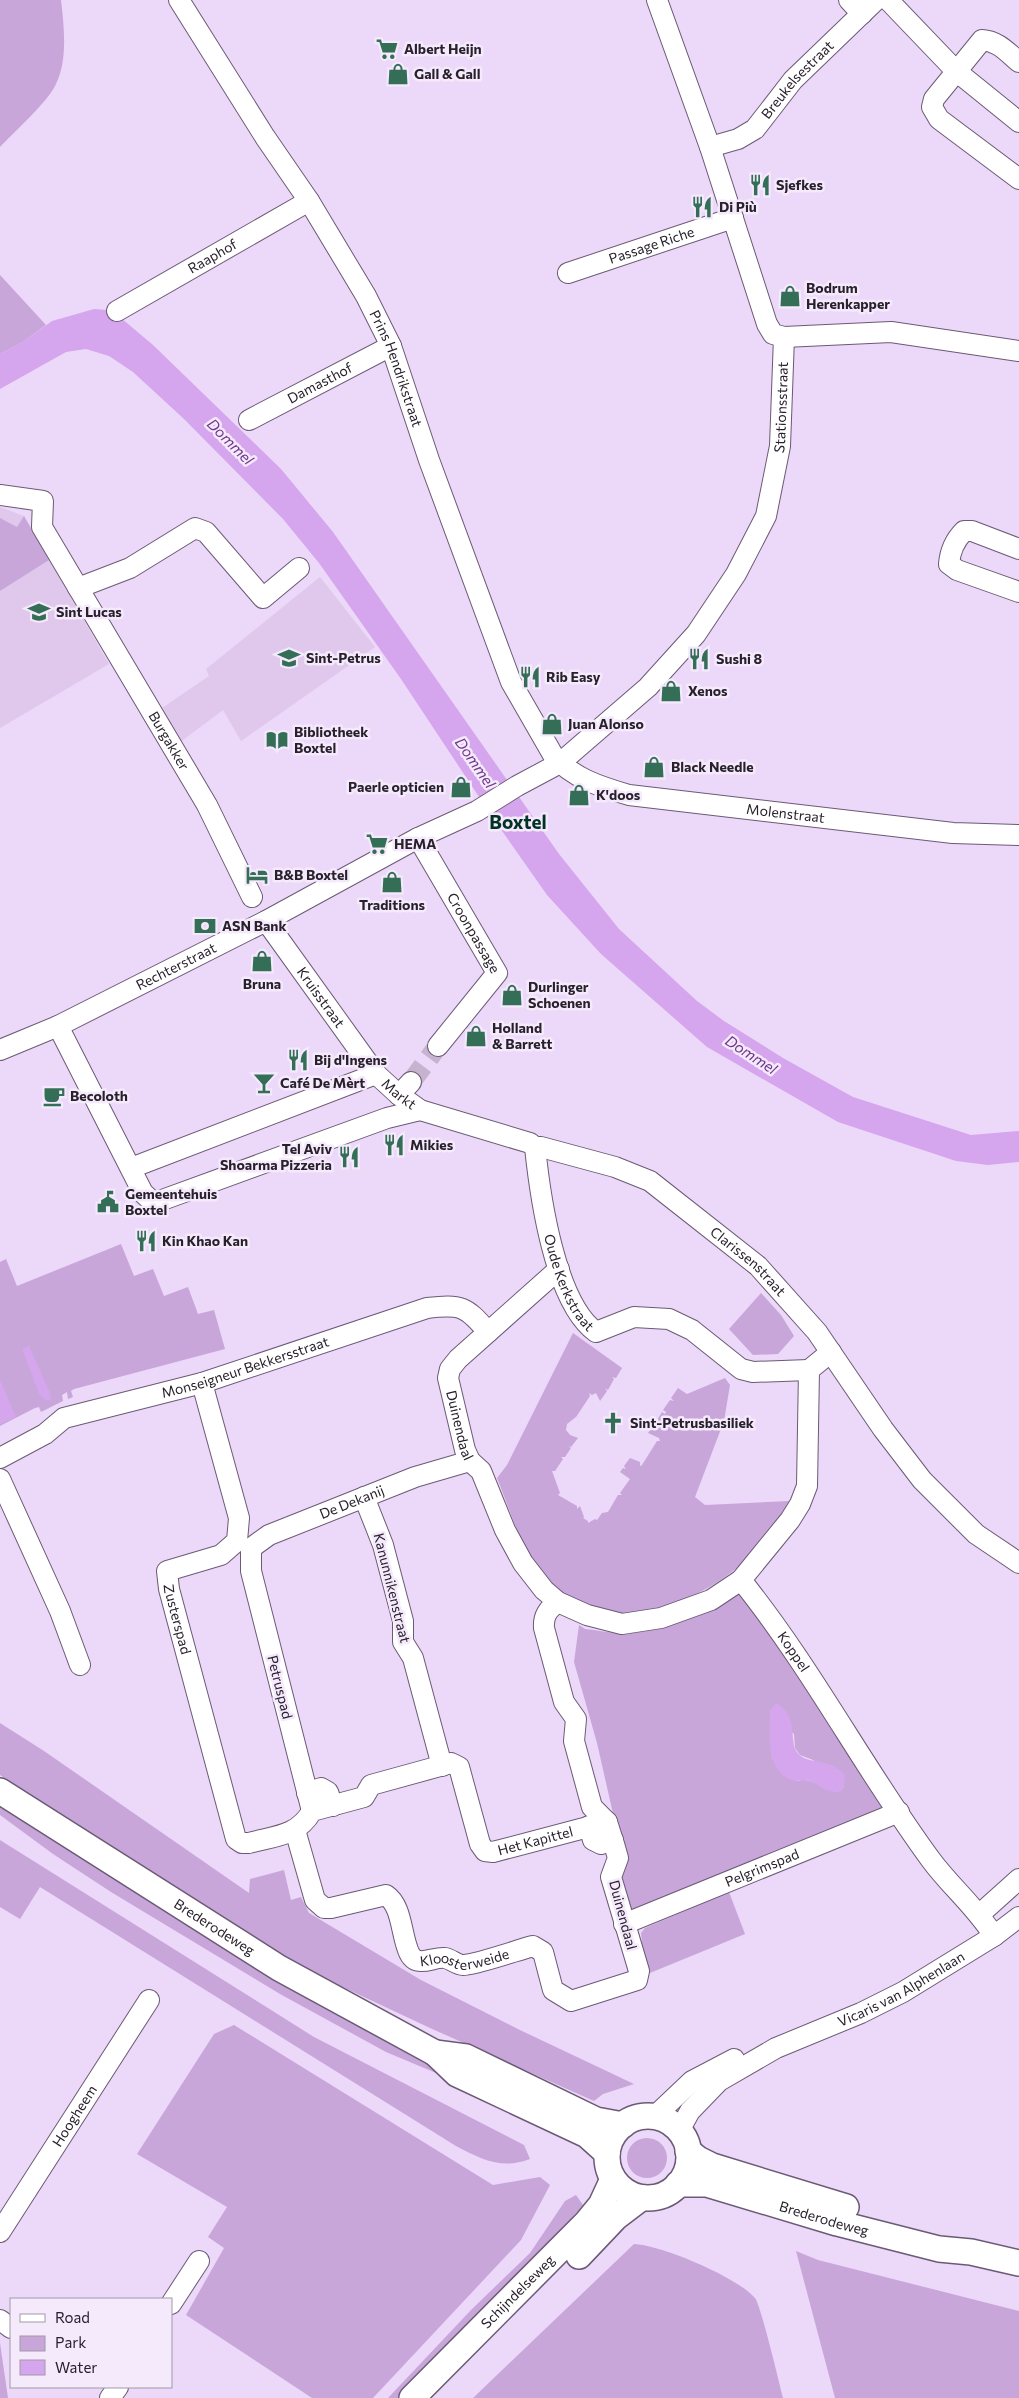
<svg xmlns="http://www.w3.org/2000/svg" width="1019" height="2398" font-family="Commissioner,sans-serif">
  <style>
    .built { fill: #e0c8ed }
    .green { fill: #c8a6da; fill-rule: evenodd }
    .water { fill: #d5a6ed }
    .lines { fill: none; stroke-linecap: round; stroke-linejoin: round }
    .minor-tunnel { stroke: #c5b3cf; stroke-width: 20; stroke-dasharray: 20 10; stroke-linecap: butt }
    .minor-casing { stroke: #6b5a75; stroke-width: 22 }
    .major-casing { stroke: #6b5a75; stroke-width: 28 }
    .minor { stroke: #fff; stroke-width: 20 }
    .major { stroke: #fff; stroke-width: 25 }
    .labels { text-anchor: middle; stroke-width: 5; stroke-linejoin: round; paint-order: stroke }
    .poi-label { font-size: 14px; font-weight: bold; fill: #28212c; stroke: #f5e9fc; text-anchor: start }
    .street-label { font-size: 14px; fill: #28212c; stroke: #f5e9fc }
    .water-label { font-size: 15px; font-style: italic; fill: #6f3789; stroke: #f5e9fc }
    .district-label { font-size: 19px; font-weight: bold; fill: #003323; stroke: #f5e9fc }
  </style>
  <rect width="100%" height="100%" fill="#ecd8f8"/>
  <path class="built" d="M0 507 24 516 109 664 0 728Z
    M320 577 375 647 241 741 223 710 179 743 159 710 209 676 206 669Z"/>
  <path class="green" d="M0 0H61C64 27 68 59 56 84 47 103 16 130 0 147Z
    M0 275 46 325 23 342 0 354Z
    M24 516 49 560 0 591V518L17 527Z
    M121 1244 134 1276 153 1269 164 1296 188 1287 198 1314 214 1310 225 1349 74 1389 71 1391 73 1397 68 1399 67 1392 62 1395 63 1401 41 1412 39 1407 35 1408 0 1426V1262L6 1259 17 1286Z
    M761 1293 781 1315 794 1336 778 1354 753 1355 729 1329Z
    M573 1333 622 1368 616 1378 612 1377 614 1379 608 1390 605 1388 607 1391 600 1401 596 1393 592 1395 589 1393 590 1396 576 1417 567 1424 566 1430 570 1435 578 1438 571 1447 568 1446 571 1448 565 1457H561L563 1459 555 1471H552L560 1493 558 1495 577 1506V1509L580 1506 584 1517 583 1518 588 1521V1523L595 1519 597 1520 602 1513 608 1512 618 1495H622L620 1493 630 1479 620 1472 623 1468 626 1469 624 1466 630 1458 640 1462V1466L642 1465 657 1441H660L659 1438 648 1433 654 1424H659L656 1422 662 1412 665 1414 666 1412 663 1410 670 1400 674 1401 671 1398 678 1388 687 1394 725 1378 730 1385 724 1421 695 1497 705 1505 789 1501C777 1522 761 1546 744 1562 692 1608 600 1642 546 1581 522 1553 511 1512 497 1478L507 1465Z
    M741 1588 889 1811 631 1917 618 1877 621 1849 597 1743 574 1662 579 1625 585 1629C598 1630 613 1634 627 1633 670 1632 705 1609 741 1588ZM770 1711 794 1734 795 1748 800 1755 813 1760 844 1786 840 1791C824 1793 814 1776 797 1781L772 1758Z
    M0 1723 44 1751 249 1893 250 1879 284 1870 291 1900 301 1897 309 1913 421 1980 522 2031 634 2084 603 2094 594 2101 430 2028 332 1982 276 1952 57 1815 0 1775Z
    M0 1805 372 2034 467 2086 386 2052 280 1994 111 1892 53 1854 0 1815Z
    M0 1840 314 2037 524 2145 530 2159C501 2170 481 2159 456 2146L40 1887 20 1919 0 1907Z
    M729 1892 745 1934 645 1975 641 1933 645 1928Z
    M234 2025 493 2185 540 2177 550 2185 521 2240 373 2398H312L186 2315 224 2248 208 2237 227 2207 137 2154 214 2034Z
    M627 2158a20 20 0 1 1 40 0a20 20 0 1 1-40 0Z
    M576 2195 583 2205 515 2283 404 2398H388L471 2310 530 2253 565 2201Z
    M634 2244C661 2245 737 2277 755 2298 761 2306 779 2382 783 2398H473Z
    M796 2251 818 2260 1019 2311V2398H835Z
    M0 2343 8 2398H0Z"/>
  <path class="water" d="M94 309 107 310 121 318 153 345 281 469 333 532 559 854 619 929 697 1001 724 1021 783 1058 853 1097 971 1135 1019 1131V1162L988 1165 956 1161 838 1122 707 1047 601 954 547 895 493 818 401 679 319 563 283 519 184 419 133 372 109 356 86 349 66 352 0 389V354L23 342 52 321Z
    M29 1346 50 1393 51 1400 47 1401 39 1394 22 1349Z
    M0 1380 16 1417 0 1424Z
    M776 1703C800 1717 788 1740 797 1752 808 1767 828 1755 845 1775L844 1786 840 1791C830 1795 821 1786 812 1782 804 1778 796 1783 789 1779 765 1767 770 1733 770 1711Z"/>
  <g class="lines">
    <path class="minor-tunnel" d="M411 1082 438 1046"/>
    <g class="minor-casing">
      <g id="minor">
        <path id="s1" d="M179 0 265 137 309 201 366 296 391 346 429 460 511 682 553 755C572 778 601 787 629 795L953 833 1019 835"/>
        <path d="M657 0 710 147 767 324 773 334 784 337 891 332 1019 351"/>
        <path d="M849 0 862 14"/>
        <path d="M888 0 956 71 1019 122"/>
        <path d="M1019 62C1007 52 998 41 982 40L934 99 932 107 939 119 1019 179"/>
        <path id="s2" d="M710 147 738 139 755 129 793 80 876 0"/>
        <path id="s3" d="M568 273 733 218"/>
        <path id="s4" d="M117 311 309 201"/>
        <path id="s5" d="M249 420 391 346"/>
        <path id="s6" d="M0 495 43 501 42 527 207 805 252 897"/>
        <path d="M1019 549 972 531H964C955 540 950 552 949 564L957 570 1019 592"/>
        <path d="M78 588 130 568 195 528 206 532 263 598 299 568"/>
        <path id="s7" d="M418 838 497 973 438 1046"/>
        <path id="s8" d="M266 921 376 1074 399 1095 420 1110 530 1143 535 1147H541L615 1167 650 1181 758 1266 817 1332 883 1429 922 1480 976 1534 1019 1563"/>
        <path d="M58 1026 143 1193 154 1203 387 1118 420 1110"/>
        <path id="s9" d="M0 1050 58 1026 266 921 418 838 477 811 517 786 560 763 648 687 696 634 736 574 766 516 780 446 784 337"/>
        <path d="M399 1095 411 1082"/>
        <path id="s10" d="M535 1147C540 1196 555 1303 596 1332L634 1317 669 1319 692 1330 741 1369 753 1372 809 1370"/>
        <path d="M131 1168 376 1074"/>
        <path id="s11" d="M559 1269 458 1359 450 1369 448 1378 465 1450 470 1461 481 1471 505 1530 523 1563 544 1590 558 1602 587 1615 622 1624 661 1618 711 1600 741 1580 790 1520 800 1504 807 1486 809 1370 831 1352"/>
        <path id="s12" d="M202 1383 239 1518 237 1541 221 1555 167 1571 169 1589 236 1839 242 1843H249C275 1836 298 1836 312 1811L364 1797 371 1785 451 1763 459 1767 480 1844 485 1851 493 1852 607 1822"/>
        <path id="s13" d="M0 1458 45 1434 64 1418 202 1383 427 1308C461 1304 466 1306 488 1332"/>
        <path d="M0 1479 60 1611 80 1665"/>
        <path d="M364 1497 383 1545 403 1621V1642L413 1658 442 1766"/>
        <path id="s14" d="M741 1580C812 1668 864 1769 931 1860 951 1887 975 1906 994 1936"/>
        <path d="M307 1793 321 1788 328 1792 333 1806"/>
        <path id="s15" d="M312 1811 251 1571V1548L269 1535 415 1477 470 1461"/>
        <path d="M589 1826 593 1840 601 1844 613 1840"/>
        <path id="s16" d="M295 1830 315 1900 324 1908H331L386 1895C401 1905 401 1930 407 1947 414 1972 432 1956 445 1958 451 1959 457 1965 463 1965 475 1965 518 1950 533 1946L543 1952 553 1990 571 2001 637 1980 639 1971 611 1877 618 1858 614 1844 607 1822 592 1807 574 1741 576 1719 564 1702 544 1628C543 1616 548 1609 558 1602"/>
        <path d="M980 1914 1019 1879"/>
        <path id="s17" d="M624 1924 899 1812"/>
        <path d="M654 2117 692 2081 734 2059"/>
        <path id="s18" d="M679 2131 690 2111 719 2081 776 2048 861 2013 903 1992 994 1936 1019 1917"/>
        <path id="s19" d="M0 2232 149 2000"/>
        <path d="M171 2304 199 2261"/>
        <path d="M0 2320 11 2328"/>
        <path d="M110 2398 118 2387"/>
      </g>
    </g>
    <g class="major-casing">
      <g id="major">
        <path id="s20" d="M0 1791 279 1968 435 2053 457 2074 587 2135 607 2153"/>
        <path d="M435 2053 466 2057 596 2120 623 2125"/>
        <circle cx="648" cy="2157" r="41"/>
        <path d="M688 2151 698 2159 712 2166 846 2207"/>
        <path id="s21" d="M678 2184H707L837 2223 939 2249 971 2252 1019 2263"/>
        <path d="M579 2256 616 2217 641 2198"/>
        <path id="s22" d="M412 2398 587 2222 601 2205 613 2179"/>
      </g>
    </g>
    <use href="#minor" class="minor"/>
    <use href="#major" class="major"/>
  </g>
  <defs>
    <g id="supermarket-bare" transform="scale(1.725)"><path d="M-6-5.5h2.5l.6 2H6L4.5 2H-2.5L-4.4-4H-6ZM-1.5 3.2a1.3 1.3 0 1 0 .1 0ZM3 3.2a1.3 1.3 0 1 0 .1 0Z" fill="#346e57" stroke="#f5e9fc" stroke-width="2.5" paint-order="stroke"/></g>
    <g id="shop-bare" transform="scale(1.725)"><path d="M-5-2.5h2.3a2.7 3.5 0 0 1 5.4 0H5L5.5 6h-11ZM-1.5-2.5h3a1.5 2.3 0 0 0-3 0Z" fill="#346e57" stroke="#f5e9fc" stroke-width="2.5" paint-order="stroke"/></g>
    <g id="restaurant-bare" transform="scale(1.725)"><path d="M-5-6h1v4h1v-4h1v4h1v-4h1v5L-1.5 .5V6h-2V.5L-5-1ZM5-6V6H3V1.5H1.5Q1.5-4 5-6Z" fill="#346e57" stroke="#f5e9fc" stroke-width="2.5" paint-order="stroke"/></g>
    <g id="university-bare" transform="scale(1.725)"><path d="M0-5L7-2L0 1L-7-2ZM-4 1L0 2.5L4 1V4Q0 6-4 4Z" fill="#346e57" stroke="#f5e9fc" stroke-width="2.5" paint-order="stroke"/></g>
    <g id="school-bare" transform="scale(1.725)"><path d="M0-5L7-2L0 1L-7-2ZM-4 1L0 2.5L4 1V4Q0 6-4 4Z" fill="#346e57" stroke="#f5e9fc" stroke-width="2.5" paint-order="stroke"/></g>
    <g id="library-bare" transform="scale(1.725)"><path d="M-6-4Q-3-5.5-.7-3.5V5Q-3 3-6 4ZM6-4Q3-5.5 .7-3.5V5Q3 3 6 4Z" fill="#346e57" stroke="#f5e9fc" stroke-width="2.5" paint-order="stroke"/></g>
    <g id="hotel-bare" transform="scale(1.725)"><path d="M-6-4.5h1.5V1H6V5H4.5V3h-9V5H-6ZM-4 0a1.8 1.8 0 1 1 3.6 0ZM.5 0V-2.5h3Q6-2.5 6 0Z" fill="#346e57" stroke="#f5e9fc" stroke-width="2.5" paint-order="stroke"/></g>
    <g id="bank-bare" transform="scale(1.725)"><path d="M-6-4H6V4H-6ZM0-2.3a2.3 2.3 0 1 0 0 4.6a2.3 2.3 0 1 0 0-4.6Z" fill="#346e57" stroke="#f5e9fc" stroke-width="2.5" paint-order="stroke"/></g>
    <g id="bar-bare" transform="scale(1.725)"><path d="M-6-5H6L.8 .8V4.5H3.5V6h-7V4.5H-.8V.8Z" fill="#346e57" stroke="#f5e9fc" stroke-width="2.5" paint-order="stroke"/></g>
    <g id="cafe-bare" transform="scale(1.725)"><path d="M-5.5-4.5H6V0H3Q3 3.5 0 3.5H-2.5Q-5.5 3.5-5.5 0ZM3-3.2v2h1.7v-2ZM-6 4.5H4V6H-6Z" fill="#346e57" stroke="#f5e9fc" stroke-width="2.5" paint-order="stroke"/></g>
    <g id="civic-bare" transform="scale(1.725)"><path d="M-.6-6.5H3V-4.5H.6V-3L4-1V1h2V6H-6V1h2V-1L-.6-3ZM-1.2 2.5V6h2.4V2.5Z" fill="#346e57" stroke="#f5e9fc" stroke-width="2.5" paint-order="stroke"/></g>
    <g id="church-bare" transform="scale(1.725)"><path d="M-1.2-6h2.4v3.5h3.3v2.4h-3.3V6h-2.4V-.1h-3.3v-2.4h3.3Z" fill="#346e57" stroke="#f5e9fc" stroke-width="2.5" paint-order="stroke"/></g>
  </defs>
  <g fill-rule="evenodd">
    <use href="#supermarket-bare" x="387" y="49"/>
    <use href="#shop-bare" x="398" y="74"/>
    <use href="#restaurant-bare" x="760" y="185"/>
    <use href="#restaurant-bare" x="702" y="207"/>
    <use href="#shop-bare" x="790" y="296"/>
    <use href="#university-bare" x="39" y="612"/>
    <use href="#school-bare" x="289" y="658"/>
    <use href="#restaurant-bare" x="699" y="659"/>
    <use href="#restaurant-bare" x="530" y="677"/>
    <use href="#shop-bare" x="671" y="691"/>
    <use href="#shop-bare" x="552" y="724"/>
    <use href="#library-bare" x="277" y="740"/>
    <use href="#shop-bare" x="654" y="767"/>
    <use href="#shop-bare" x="461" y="787"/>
    <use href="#shop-bare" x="579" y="795"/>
    <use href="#supermarket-bare" x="377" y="844"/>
    <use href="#hotel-bare" x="257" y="875"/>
    <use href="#shop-bare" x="392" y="882"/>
    <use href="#bank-bare" x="205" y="926"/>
    <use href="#shop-bare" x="262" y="961"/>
    <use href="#shop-bare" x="512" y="995"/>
    <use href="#shop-bare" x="476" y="1036"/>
    <use href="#restaurant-bare" x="298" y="1060"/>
    <use href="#bar-bare" x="264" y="1083"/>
    <use href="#cafe-bare" x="54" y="1096"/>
    <use href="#restaurant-bare" x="394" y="1145"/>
    <use href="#restaurant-bare" x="349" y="1157"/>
    <use href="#civic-bare" x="108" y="1202"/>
    <use href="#restaurant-bare" x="146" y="1241"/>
    <use href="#church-bare" x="613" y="1423"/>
  </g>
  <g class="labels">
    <g class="poi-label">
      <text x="404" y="54">Albert Heijn</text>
      <text x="414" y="79">Gall &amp; Gall</text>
      <text x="776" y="190">Sjefkes</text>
      <text x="719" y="212">Di Più</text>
      <text x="806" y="293">Bodrum<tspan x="806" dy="16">Herenkapper</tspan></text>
      <text x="56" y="617">Sint Lucas</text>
      <text x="306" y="663">Sint-Petrus</text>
      <text x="716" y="664">Sushi 8</text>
      <text x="546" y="682">Rib Easy</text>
      <text x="688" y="696">Xenos</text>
      <text x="568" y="729">Juan Alonso</text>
      <text x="294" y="737">Bibliotheek<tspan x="294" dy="16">Boxtel</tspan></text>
      <text x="671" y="772">Black Needle</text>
      <text x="444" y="792" text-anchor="end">Paerle opticien</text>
      <text x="596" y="800">K'doos</text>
      <text x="394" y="849">HEMA</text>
      <text x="274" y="880">B&amp;B Boxtel</text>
      <text x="392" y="910" text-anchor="middle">Traditions</text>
      <text x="222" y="931">ASN Bank</text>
      <text x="262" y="989" text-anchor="middle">Bruna</text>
      <text x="528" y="992">Durlinger<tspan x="528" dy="16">Schoenen</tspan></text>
      <text x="492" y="1033">Holland<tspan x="492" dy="16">&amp; Barrett</tspan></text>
      <text x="314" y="1065">Bij d'Ingens</text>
      <text x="280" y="1088">Café De Mèrt</text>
      <text x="70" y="1101">Becoloth</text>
      <text x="410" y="1150">Mikies</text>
      <text x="332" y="1154" text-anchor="end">Tel Aviv<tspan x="332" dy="16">Shoarma Pizzeria</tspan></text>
      <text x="125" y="1199">Gemeentehuis<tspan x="125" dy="16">Boxtel</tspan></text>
      <text x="162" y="1246">Kin Khao Kan</text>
      <text x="630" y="1428">Sint-Petrusbasiliek</text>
    </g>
    <g class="street-label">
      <text dy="5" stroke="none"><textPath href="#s2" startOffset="114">Breukelsestraat</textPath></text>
      <text dy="5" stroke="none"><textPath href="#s3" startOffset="88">Passage Riche</textPath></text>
      <text dy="5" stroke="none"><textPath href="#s4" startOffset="110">Raaphof</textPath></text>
      <text dy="5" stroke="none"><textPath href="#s1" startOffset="429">Prins Hendrikstraat</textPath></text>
      <text dy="5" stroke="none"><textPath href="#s5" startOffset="80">Damasthof</textPath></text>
      <text dy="5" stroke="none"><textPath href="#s9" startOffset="1065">Stationsstraat</textPath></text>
      <text dy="5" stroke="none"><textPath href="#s6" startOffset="318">Burgakker</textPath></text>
      <text dy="5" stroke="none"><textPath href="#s1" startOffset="1092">Molenstraat</textPath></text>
      <text dy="5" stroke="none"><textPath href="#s7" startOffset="110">Croonpassage</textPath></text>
      <text dy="5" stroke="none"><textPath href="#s9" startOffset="195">Rechterstraat</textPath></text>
      <text dy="5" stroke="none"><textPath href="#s8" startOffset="94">Kruisstraat</textPath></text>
      <text dy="5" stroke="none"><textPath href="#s8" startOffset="219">Markt</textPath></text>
      <text dy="5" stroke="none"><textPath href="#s8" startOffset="614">Clarissenstraat</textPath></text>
      <text dy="5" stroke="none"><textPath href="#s10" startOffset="141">Oude Kerkstraat</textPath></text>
      <text dy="5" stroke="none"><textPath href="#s13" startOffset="264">Monseigneur Bekkersstraat</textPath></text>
      <text dy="5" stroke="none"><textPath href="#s11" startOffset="206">Duinendaal</textPath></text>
      <text dy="5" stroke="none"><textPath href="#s15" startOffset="382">De Dekanij</textPath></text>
      <text transform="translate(392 1588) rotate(76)" y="5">Kanunnikenstraat</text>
      <text dy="5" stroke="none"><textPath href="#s12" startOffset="290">Zusterspad</textPath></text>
      <text dy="5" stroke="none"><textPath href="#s14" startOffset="89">Koppel</textPath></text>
      <text transform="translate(280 1687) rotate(76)" y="5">Petruspad</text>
      <text dy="5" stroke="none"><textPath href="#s12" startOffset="905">Het Kapittel</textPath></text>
      <text dy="5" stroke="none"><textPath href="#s17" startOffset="149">Pelgrimspad</textPath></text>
      <text transform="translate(623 1915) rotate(75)" y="5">Duinendaal</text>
      <text dy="5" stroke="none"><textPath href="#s20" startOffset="254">Brederodeweg</textPath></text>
      <text dy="5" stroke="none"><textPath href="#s16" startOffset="272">Kloosterweide</textPath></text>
      <text dy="5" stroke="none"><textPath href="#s18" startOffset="269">Vicaris van Alphenlaan</textPath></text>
      <text dy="5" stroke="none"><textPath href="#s19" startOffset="138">Hoogheem</textPath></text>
      <text dy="5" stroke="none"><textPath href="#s21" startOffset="151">Brederodeweg</textPath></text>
      <text dy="5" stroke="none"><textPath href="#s22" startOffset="150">Schijndelseweg</textPath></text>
    </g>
    <g class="water-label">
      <text transform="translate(230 442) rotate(45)" y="5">Dommel</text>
      <text transform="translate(475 763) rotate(55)" y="5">Dommel</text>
      <text transform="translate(751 1055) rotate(33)" y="5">Dommel</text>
    </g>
    <g class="district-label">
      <text x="518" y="829">Boxtel</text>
    </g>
  </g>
  <rect x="10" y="2298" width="162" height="90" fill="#f5e9fc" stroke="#a399a9"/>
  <rect x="20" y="2314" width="25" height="8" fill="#ffffff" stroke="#a399a9"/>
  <text x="55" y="2323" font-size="15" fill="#28212c">Road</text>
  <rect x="20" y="2336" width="25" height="15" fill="#c8a6da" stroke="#a399a9"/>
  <text x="55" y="2348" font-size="15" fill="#28212c">Park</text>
  <rect x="20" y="2360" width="25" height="15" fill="#d5a6ed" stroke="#a399a9"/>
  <text x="55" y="2373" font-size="15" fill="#28212c">Water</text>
</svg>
